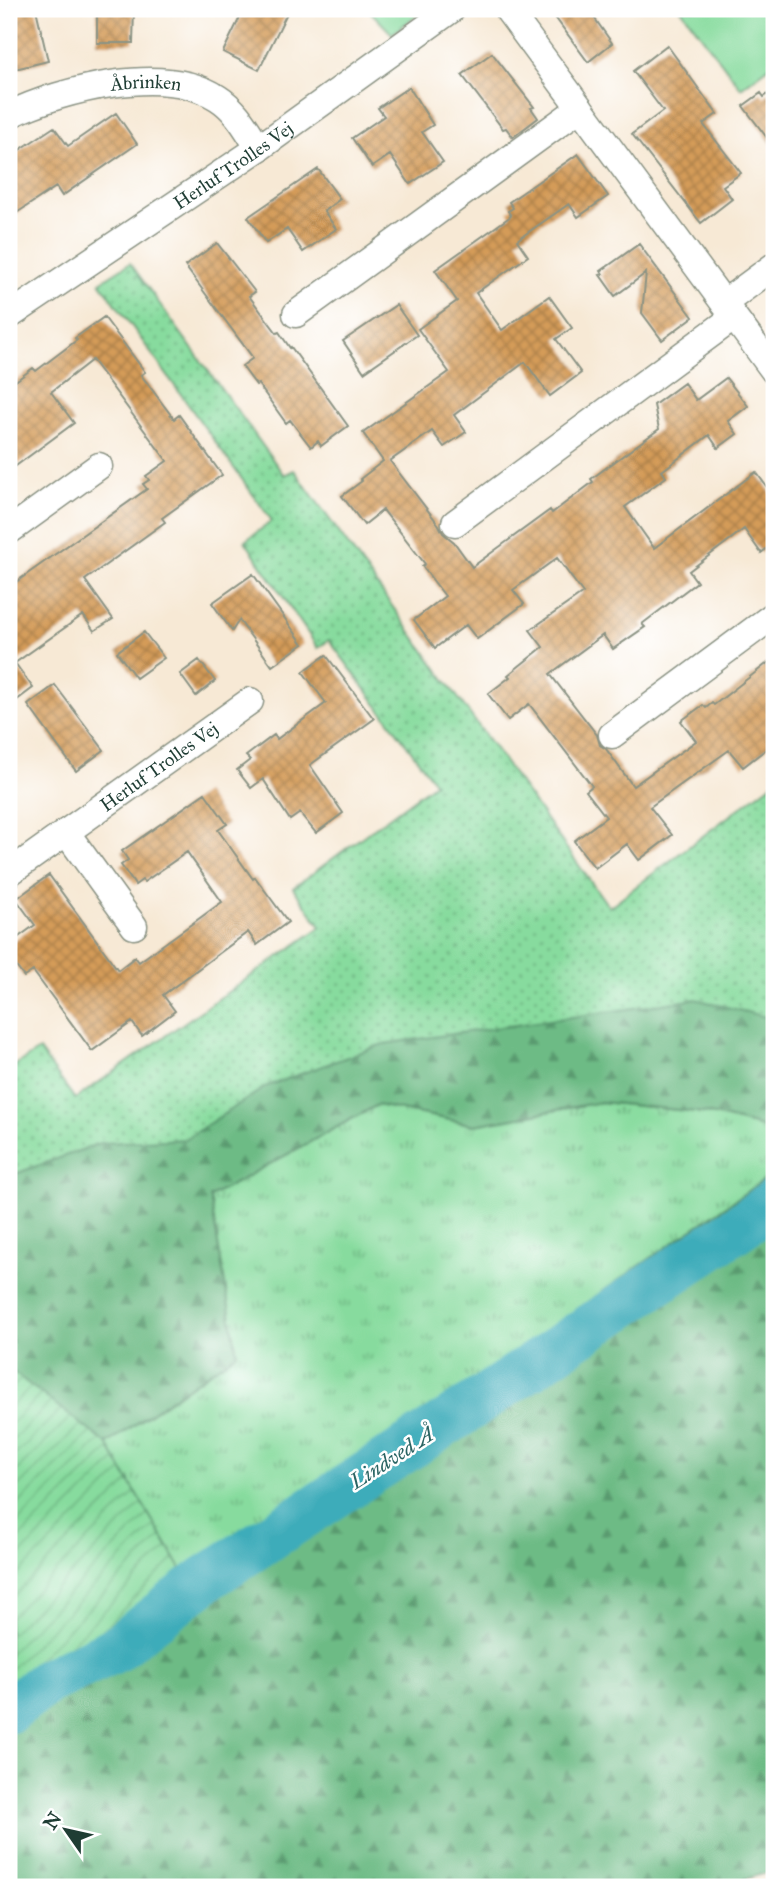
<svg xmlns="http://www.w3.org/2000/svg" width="783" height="1896" font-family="'IM FELL Great Primer',serif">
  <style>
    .grass { fill: url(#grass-tufts); stroke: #538c69; stroke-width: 2 }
    .forest { fill: url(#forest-firs); stroke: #467c5c; stroke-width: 2 }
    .park { fill: url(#park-dots); stroke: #538c69; stroke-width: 2 }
    .garden { fill: url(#garden-furrows); stroke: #538c69; stroke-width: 2 }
    .pitch { fill: #87db9e; stroke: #538c69; stroke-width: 2 }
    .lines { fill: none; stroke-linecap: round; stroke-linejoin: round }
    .river { stroke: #3dacba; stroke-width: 47 }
    .building { fill: url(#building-cross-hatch) }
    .street-casing { stroke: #8b9384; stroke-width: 29 }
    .street { stroke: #fff; stroke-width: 26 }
    .labels { text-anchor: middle; stroke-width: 5; stroke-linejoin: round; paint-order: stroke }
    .street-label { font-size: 19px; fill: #1f3d34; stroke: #fff }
    .water-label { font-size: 21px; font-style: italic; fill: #2a6463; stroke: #fff }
  </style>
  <defs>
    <pattern id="grass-tufts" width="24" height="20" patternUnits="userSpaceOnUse" patternTransform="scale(1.75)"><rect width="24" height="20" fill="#87db9e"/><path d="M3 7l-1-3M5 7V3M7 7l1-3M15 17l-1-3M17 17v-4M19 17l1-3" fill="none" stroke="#6eb382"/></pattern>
    <pattern id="forest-firs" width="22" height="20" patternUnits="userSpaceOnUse" patternTransform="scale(1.75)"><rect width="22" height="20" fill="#6dbb85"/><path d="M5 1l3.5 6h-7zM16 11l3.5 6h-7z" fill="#59996e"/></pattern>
    <pattern id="park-dots" width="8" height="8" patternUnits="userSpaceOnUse" patternTransform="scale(1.75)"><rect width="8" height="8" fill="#87db9e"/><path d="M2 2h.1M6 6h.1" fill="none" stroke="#6eb382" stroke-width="1.8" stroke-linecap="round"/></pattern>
    <pattern id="garden-furrows" width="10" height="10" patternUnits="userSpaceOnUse" patternTransform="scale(1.75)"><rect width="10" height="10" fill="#87db9e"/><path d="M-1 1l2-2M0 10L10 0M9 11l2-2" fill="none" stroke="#6eb382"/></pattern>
    <pattern id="building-cross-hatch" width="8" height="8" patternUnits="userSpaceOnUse" patternTransform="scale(1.75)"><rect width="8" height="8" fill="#d49b59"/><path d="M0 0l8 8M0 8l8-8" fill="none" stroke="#ab804a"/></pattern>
  </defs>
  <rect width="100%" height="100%" fill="#fff"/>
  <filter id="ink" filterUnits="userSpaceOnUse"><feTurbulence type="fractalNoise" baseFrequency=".0143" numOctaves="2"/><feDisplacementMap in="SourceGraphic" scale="14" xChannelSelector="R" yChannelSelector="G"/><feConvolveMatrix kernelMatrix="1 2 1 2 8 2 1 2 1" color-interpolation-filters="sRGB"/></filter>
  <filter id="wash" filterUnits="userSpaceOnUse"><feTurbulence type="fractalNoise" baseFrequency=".00686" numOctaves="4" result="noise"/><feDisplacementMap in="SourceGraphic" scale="28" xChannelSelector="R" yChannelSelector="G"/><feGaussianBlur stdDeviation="1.57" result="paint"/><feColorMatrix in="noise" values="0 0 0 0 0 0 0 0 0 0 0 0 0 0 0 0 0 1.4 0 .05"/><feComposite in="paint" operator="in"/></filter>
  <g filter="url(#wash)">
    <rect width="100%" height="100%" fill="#f7e9d5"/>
    <path class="grass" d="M368 9H425L392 34Z
      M601 1102 706 1113 774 1130V1173L187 1579 107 1444 237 1353 209 1197 377 1105 475 1125Z"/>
    <path class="forest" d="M696 999 774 1019V1130L706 1113 601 1102 475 1125 377 1105 210 1197 237 1353 107 1444 9 1369V1176L101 1143 185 1139 267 1086 383 1044Z
      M774 1173V1871L717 1887H9V1690L187 1579Z"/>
    <path class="park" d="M130 263 284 475 294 470 609 907 774 782V1019L696 999 383 1044 267 1086 185 1139 100 1143 9 1176V1069L39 1050 75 1099 321 927 293 888 435 783 329 640 318 648 245 541 272 521 100 282Z"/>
    <path class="garden" d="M9 1369 107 1444 187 1579 9 1690Z"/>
    <path class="pitch" d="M681 9H774V63L741 88Z"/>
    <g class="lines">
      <path class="river" d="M9 1710 48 1681 114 1650 204 1580 483 1399 741 1226 774 1202"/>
    </g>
    <g id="blocks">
      <path class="building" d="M9 9H36L48 61 15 69 9 44Z
        M97 9H134L133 43H97Z
        M244 9H289L259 70 223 52Z
        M549 9H588L612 43 588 62Z
        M667 45 717 114 703 124 741 173 723 186 732 199 701 223 632 134 663 111 633 71Z
        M492 53 534 107 531 108 538 118 513 137 506 128 503 129 462 75Z
        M409 87 433 125 422 132 443 162 410 184 390 155 372 167 352 138 384 116 378 108Z
        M774 89V147L743 106 761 93 764 97Z
        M116 113 137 144 62 196 56 187 9 218V157L54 127 68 146Z
        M578 154 608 196 578 217 569 204 517 240 528 256 476 293 502 330 549 296 572 328 556 339 581 373 550 396 525 362 454 415 466 432 444 447 432 431 390 461 439 525 443 533 454 542 472 567 550 510 552 513 593 482 591 479 659 429 654 405 684 383 696 400 726 378 748 406 728 421 737 434 718 448 709 435 662 471 666 477 625 507 654 548 756 472 774 497V543L761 553 744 529 689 571 697 582 642 624 645 627 613 649 603 635 550 674 597 735 600 745 606 749 633 786 696 741 681 721 703 705 706 708 712 703 714 705 774 658V743L743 767 729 750 650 807 672 835 639 860 627 844 595 868 574 841 606 817 586 791 592 786 529 704 508 720 488 694 510 677 508 675 543 647 530 630 583 593 557 558 513 590 524 604 477 639 466 625 435 648 414 620 445 596 422 566 425 564 383 510 364 525 342 496 362 481 360 479 383 461 363 433 449 372 418 329 457 301 435 270 511 216 508 211 513 208 509 202Z
        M318 169 340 199 324 211 336 229 303 252 287 229 266 243 248 217Z
        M217 243 255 292 249 296 277 333 279 332 290 348 291 347 348 426 321 446 318 441 311 447 290 420 286 423 258 384 256 385 242 366 253 358 185 266Z
        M639 244 693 317 662 340 642 313 646 273 615 296 600 275 603 274 601 271Z
        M396 305 417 335 364 372 343 341Z
        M104 317 145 372 141 375 174 419 179 415 222 475 162 518 165 522 85 580 113 619 94 631 83 615 15 663 33 688 9 706V587L147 489 143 484 149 480 146 476 167 461 92 360 51 392 74 423 9 471V386L33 368 36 371 77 340 75 338Z
        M253 574 303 644 272 666 239 620 232 631 212 603Z
        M144 632 164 658 136 678 117 652Z
        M326 655 374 719 310 765 343 813 316 833 300 813 290 820 263 779 251 788 237 770 250 760 246 756 274 735 277 739 326 703 303 672Z
        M199 660 215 681 196 696 180 674Z
        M55 685 104 750 76 771 28 705Z
        M205 793 227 824 218 830 253 879 255 877 288 922 257 945 248 932 163 995 175 1011 142 1036 132 1022 92 1051 33 971 24 977 9 957V944L35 925 16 899 49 875 118 970 135 957 139 962 222 902 187 852 144 882 142 880 135 885 121 865 128 860 122 851Z"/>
    </g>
  </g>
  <g filter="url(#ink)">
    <use href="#blocks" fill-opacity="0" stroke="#8b9384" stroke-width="2"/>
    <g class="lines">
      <g class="street-casing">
        <g id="street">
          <path d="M507 9 774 371"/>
          <path id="s1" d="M9 115C62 89 165 63 218 98 237 110 247 130 259 148"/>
          <path d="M724 303 774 266"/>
          <path d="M296 314 580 108"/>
          <path id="s2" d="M9 316 259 148 452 9"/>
          <path d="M455 523 734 317"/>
          <path d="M9 531 99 466"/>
          <path d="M612 735 774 615"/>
          <path d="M66 832 134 926"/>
          <path id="s3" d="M9 873 250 701"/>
        </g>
      </g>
      <use href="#street" class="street"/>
    </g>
  </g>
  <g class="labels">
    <g class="street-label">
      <text dy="7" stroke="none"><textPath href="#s1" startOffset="142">Åbrinken</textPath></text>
      <text dy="7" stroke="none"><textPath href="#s2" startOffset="270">Herluf Trolles Vej</textPath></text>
      <text dy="7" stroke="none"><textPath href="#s3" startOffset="184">Herluf Trolles Vej</textPath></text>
    </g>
    <g class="water-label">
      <text transform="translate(392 1458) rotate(-33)" y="7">Lindved Å</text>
    </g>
  </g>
  <rect width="783" height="1896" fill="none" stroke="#fff" stroke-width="35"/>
  <g transform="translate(66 1830) rotate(304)" stroke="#ffffff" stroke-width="5" paint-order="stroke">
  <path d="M0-5L12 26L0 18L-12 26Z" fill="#1f3d34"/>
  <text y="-10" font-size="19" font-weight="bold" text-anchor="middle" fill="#1f3d34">N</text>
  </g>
</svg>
